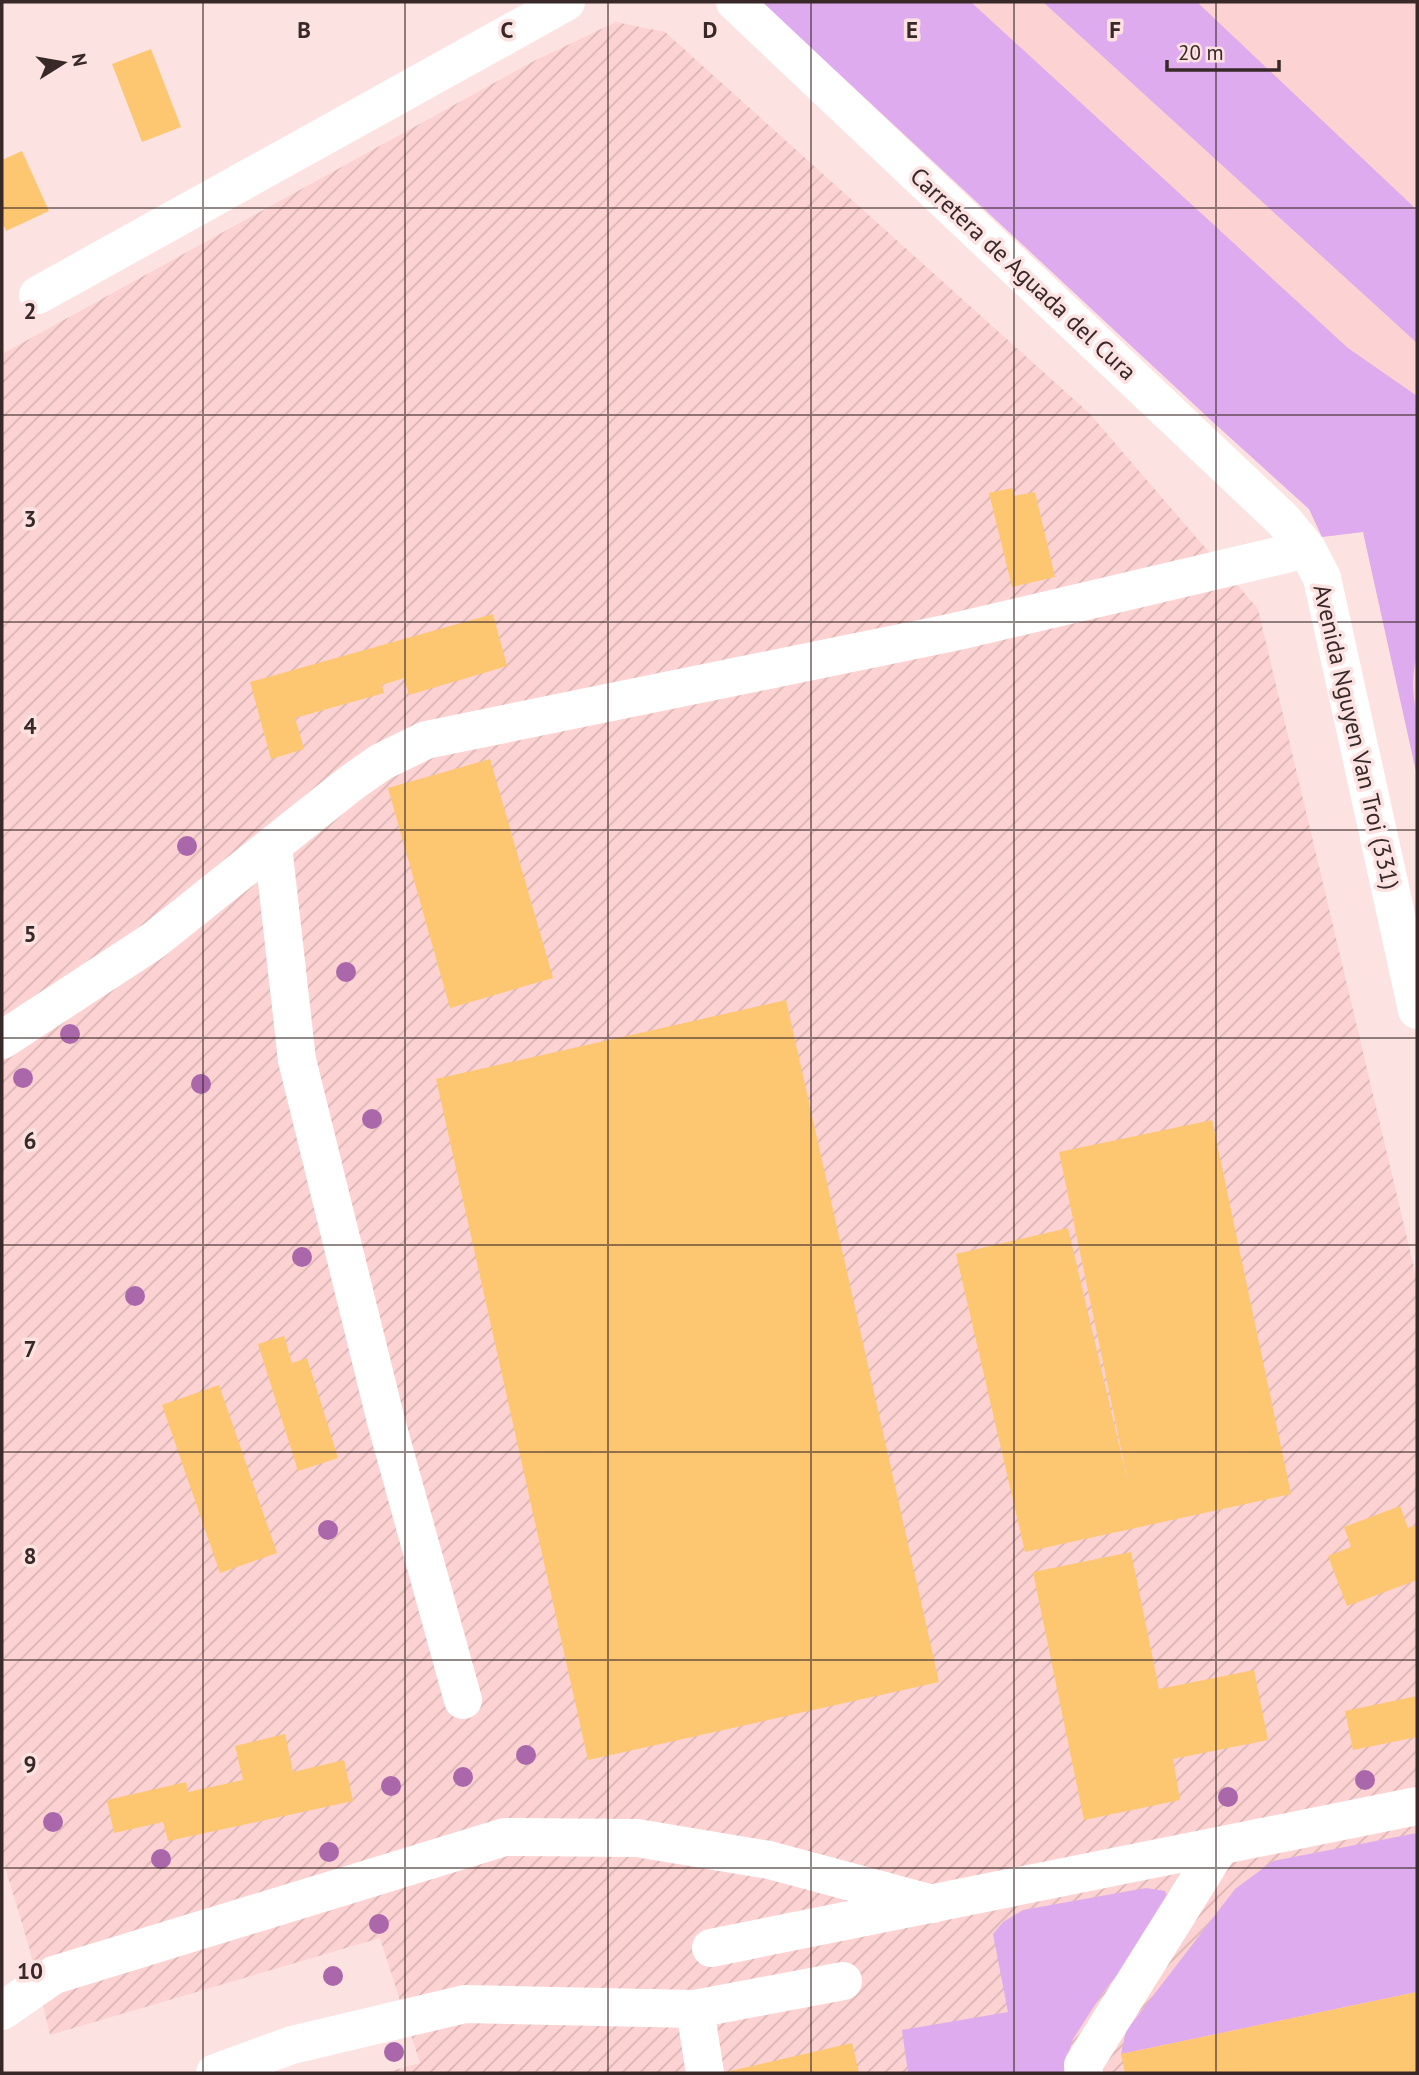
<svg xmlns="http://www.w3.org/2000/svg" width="1419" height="2075" font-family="'PT Sans',sans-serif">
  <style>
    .built { fill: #fdd2d2 }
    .industrial { fill: url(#industrial-furrows) }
    .green { fill: #dfabef }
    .building { fill: #fdc772 }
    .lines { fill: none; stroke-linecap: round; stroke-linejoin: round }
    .minor { stroke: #fff; stroke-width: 38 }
    .tree { fill: #aa68ab }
    .grid { fill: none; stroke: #382828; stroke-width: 2; stroke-opacity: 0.55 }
    .labels { text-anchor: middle; stroke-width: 7; stroke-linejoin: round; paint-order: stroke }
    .street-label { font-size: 24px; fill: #382828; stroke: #fde2e2 }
    .grid-label { font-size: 23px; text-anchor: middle; font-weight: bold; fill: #382828; stroke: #fde2e2; stroke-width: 7; stroke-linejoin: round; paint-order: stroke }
  </style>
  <defs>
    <pattern id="industrial-furrows" width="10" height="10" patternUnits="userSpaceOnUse" patternTransform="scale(1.75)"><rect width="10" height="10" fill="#fdd2d2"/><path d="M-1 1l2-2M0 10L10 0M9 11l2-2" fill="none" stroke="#dab4b4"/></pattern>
  </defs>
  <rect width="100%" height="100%" fill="#fde2e2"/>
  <path class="built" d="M762 2H1417V776L1363 532 1322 537 1309 509 1214 423Z"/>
  <path class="industrial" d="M616 22 665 32 1089 413 1258 609 1417 1280V2073H384L420 2063 380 1938 50 2035 29 1947 2 1857V354L534 61Z"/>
  <path class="green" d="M762 2H971L1348 348 1417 396V655C1410 684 1414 693 1417 721 1419 739 1417 758 1417 776L1363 532 1322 537 1309 509 1214 423Z
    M1043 2H1197L1417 210V343Z
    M1417 1833V1992L1121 2054 1126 2031 1235 1889 1273 1861Z
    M1146 1888 1165 1891 1170 1903 1163 1918 1102 1994 1073 2039 1063 2073H908L902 2030 1008 2012 993 1934 1003 1922 1023 1910Z"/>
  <path class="building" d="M151 49 181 127 142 142 112 64Z
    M22 151 49 211 6 231 2 221V160Z
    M1012 488 1014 496 1035 492 1055 577 1012 587 989 493Z
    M493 614 507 666 409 695 404 678 382 685 384 693 295 718 304 749 271 759 250 682Z
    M490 759 553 978 450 1008 388 788Z
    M786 1000 939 1682 588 1760 436 1079Z
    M1212 1120 1291 1494 1025 1552 956 1254 1068 1228 1129 1487 1059 1152Z
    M284 1336 292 1363 307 1358 338 1458 298 1471 258 1344Z
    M219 1385 277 1553 220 1573 162 1405Z
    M1400 1506 1408 1528 1417 1525V1580L1347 1606 1328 1556 1351 1547 1344 1527Z
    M1131 1552 1159 1689 1254 1670 1268 1740 1173 1759 1180 1800 1084 1820 1033 1572Z
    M1417 1696V1737L1353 1750 1345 1711Z
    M285 1734 293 1772 344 1760 353 1801 168 1841 163 1822 114 1833 107 1800 186 1782 188 1792 243 1780 235 1746Z
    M1417 1992V2073H1125L1121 2054Z
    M852 2043 859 2073H727L726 2072Z"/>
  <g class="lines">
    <path class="minor" d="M735 2 1284 521 1307 549 1322 578 1417 1010
      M38 295 566 2
      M273 846 297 1060 386 1421 463 1700
      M2 1040 153 941 351 783 381 762 426 740 954 632 1307 549
      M711 1948 1417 1806
      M695 2009 705 2073
      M2 2011 54 1975 505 1837 637 1838 769 1860 933 1904
      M215 2073 292 2045 465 2004 695 2009 843 1981
      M1084 2073 1083 2065 1220 1846"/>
  </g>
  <g class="tree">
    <circle cx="187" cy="846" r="10"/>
    <circle cx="346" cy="972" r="10"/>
    <circle cx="70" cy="1034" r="10"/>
    <circle cx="23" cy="1078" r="10"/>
    <circle cx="201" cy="1084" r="10"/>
    <circle cx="372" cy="1119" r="10"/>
    <circle cx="302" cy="1257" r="10"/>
    <circle cx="135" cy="1296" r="10"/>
    <circle cx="328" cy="1530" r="10"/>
    <circle cx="526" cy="1755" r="10"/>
    <circle cx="463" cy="1777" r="10"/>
    <circle cx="1365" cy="1780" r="10"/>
    <circle cx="391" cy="1786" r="10"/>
    <circle cx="1228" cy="1797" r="10"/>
    <circle cx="53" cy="1822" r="10"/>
    <circle cx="329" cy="1852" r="10"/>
    <circle cx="161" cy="1859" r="10"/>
    <circle cx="379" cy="1924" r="10"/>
    <circle cx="333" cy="1976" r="10"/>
    <circle cx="394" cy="2052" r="10"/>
  </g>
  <path class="grid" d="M203 2V2073M405 2V2073M608 2V2073M811 2V2073M1014 2V2073M1216 2V2073M2 208H1417M2 415H1417M2 622H1417M2 830H1417M2 1038H1417M2 1245H1417M2 1452H1417M2 1660H1417M2 1868H1417"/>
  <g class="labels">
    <g class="street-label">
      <text transform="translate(1023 274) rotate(43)" y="8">Carretera de Aguada del Cura</text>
      <text transform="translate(1356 737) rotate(77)" y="8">Avenida Nguyen Van Troi (331)</text>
    </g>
  </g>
  <g class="grid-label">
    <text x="304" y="38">B</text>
    <text x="507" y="38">C</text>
    <text x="710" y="38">D</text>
    <text x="912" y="38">E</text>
    <text x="1115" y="38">F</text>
    <text x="30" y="319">2</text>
    <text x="30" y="527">3</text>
    <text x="30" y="734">4</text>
    <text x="30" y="942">5</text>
    <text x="30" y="1149">6</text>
    <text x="30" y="1357">7</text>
    <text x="30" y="1564">8</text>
    <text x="30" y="1772">9</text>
    <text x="30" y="1979">10</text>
  </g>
  <rect width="1419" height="2075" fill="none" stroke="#382828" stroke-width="7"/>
  <g transform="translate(63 63) rotate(79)" stroke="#fde2e2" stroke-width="5" paint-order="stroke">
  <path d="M0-5L12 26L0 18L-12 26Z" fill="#382828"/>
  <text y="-10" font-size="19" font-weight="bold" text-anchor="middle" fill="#382828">N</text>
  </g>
  <path d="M1167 60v10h112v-10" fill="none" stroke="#382828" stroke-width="3.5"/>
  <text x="1178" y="60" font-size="21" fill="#382828" stroke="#fde2e2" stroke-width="5" paint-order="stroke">20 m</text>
</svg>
